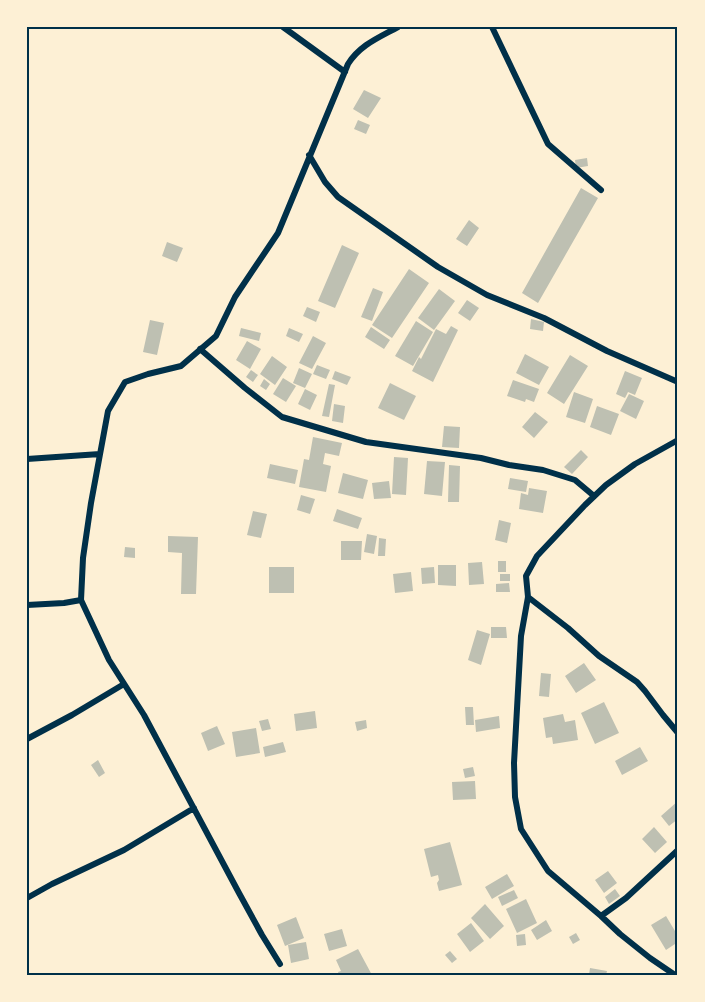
<svg xmlns="http://www.w3.org/2000/svg" width="705" height="1002" font-family="Quicksand,sans-serif">
  <style>
    .building { fill: #bec0b2 }
    .lines { fill: none; stroke-linecap: round; stroke-linejoin: round }
    .minor { stroke: #003049; stroke-width: 6 }
    .neatline { fill: none; stroke: #003049; stroke-width: 2 }
  </style>
  <rect width="100%" height="100%" fill="#fdf0d5"/>
  <path class="building" d="M364 90 381 98 368 118 353 109Z
    M358 120 370 125 366 134 354 129Z
    M587 158 588 166 576 168 575 160Z
    M581 188 598 198 538 303 522 293Z
    M469 220 479 228 467 246 456 239Z
    M167 242 183 248 177 262 162 256Z
    M342 245 359 253 335 308 318 301Z
    M409 269 429 283 392 338 372 325Z
    M373 288 383 292 372 321 361 317Z
    M439 289 455 301 434 330 418 318Z
    M467 300 479 308 470 321 458 313Z
    M307 307 320 312 316 322 303 316Z
    M531 319 544 322 543 331 530 329Z
    M150 320 164 323 157 355 143 352Z
    M416 321 433 332 413 366 395 356Z
    M451 326 458 330 433 382 412 371 419 357 421 359 436 329 446 334Z
    M371 327 390 340 384 349 365 337Z
    M241 328 261 333 259 341 239 336Z
    M289 328 303 334 299 342 286 336Z
    M313 336 326 343 312 369 299 363Z
    M247 341 261 349 250 369 236 360Z
    M525 354 549 367 539 385 516 373Z
    M570 355 588 366 564 404 547 393Z
    M272 356 287 367 275 385 260 374Z
    M317 365 330 370 326 379 313 374Z
    M299 368 312 374 305 388 293 383Z
    M251 370 258 375 253 382 246 377Z
    M335 371 351 377 347 385 332 379Z
    M625 371 642 378 635 395 628 392 625 398 616 394Z
    M283 378 296 386 286 402 273 394Z
    M264 379 270 384 266 390 260 386Z
    M513 380 539 389 534 402 526 399 525 402 507 396Z
    M390 383 416 396 404 420 378 408Z
    M329 384 335 385 329 417 322 416Z
    M305 389 317 395 310 410 298 404Z
    M574 392 593 399 585 423 566 417Z
    M629 394 644 401 636 419 620 411Z
    M334 404 345 406 343 423 332 421Z
    M597 406 619 414 611 435 590 427Z
    M535 412 548 422 534 438 522 427Z
    M444 426 460 427 459 448 442 447Z
    M313 437 342 443 339 456 325 453 323 464 331 466 326 492 299 487 304 459 309 460Z
    M581 450 588 457 572 474 564 467Z
    M394 457 408 458 406 495 392 494Z
    M427 461 445 462 442 496 424 494Z
    M270 464 298 470 295 484 267 478Z
    M449 465 460 466 459 502H448Z
    M343 473 368 480 363 499 338 493Z
    M510 478 528 481 526 492 508 489Z
    M389 481 391 498 374 499 372 483Z
    M529 488 547 491 543 513 519 509 521 493 528 495Z
    M301 495 315 499 310 514 297 510Z
    M337 509 362 518 358 529 333 521Z
    M253 511 267 514 261 538 247 535Z
    M499 520 511 523 507 543 495 540Z
    M367 534 377 536 374 554 364 552Z
    M168 536 198 537 196 594H181L182 553 168 552Z
    M379 538 386 539 385 556H378Z
    M341 541H362L361 560H341Z
    M125 547 135 548V558L124 557Z
    M498 561H506V572H498Z
    M482 562 484 584 469 585 468 563Z
    M438 565H456V586L438 585Z
    M269 567H294V593H269Z
    M434 567 435 583 422 584 421 568Z
    M411 572 413 591 395 593 393 574Z
    M500 574H510V581H500Z
    M509 583 510 592H496V584Z
    M491 627H506L507 638H491Z
    M477 630 490 634 481 665 468 660Z
    M584 663 596 680 576 693 565 676Z
    M541 673 551 674 549 697 539 696Z
    M604 702 619 733 595 744 581 713Z
    M465 707H473L474 725H466Z
    M315 711 317 728 296 731 294 714Z
    M563 714 565 722 575 720 578 740 553 744 552 737 546 738 543 718Z
    M499 716 500 728 476 732 475 720Z
    M268 719 271 729 262 731 259 721Z
    M366 720 367 728 357 731 355 722Z
    M217 726 225 744 208 751 201 733Z
    M256 728 260 753 236 757 232 732Z
    M283 742 286 752 265 757 263 747Z
    M640 747 648 761 622 775 615 761Z
    M98 760 105 773 99 777 91 765Z
    M473 767 475 776 465 778 463 769Z
    M475 781 476 799 453 800 452 782Z
    M678 801V819L669 826 661 816Z
    M654 827 667 842 655 853 642 839Z
    M450 842 462 885 439 891 437 883 439 880 438 875 431 877 424 849Z
    M608 871 617 883 604 893 595 880Z
    M507 874 514 886 492 899 485 887Z
    M615 889 620 896 609 904 605 897Z
    M514 890 518 898 502 906 498 897Z
    M526 899 537 923 517 933 506 909Z
    M485 904 504 926 490 939 471 918Z
    M666 916 678 936V942L666 950 651 925Z
    M296 917 304 938 285 946 277 925Z
    M546 920 552 931 537 940 531 930Z
    M471 923 484 941 470 952 457 934Z
    M342 929 347 946 329 951 324 934Z
    M576 933 580 940 573 944 569 937Z
    M525 934 526 945 517 946 516 935Z
    M306 942 309 959 291 963 288 945Z
    M358 949 372 975H339L338 972 341 971 336 960Z
    M450 951 457 959 452 963 445 955Z
    M590 968 607 971 606 975H589Z"/>
  <g class="lines">
    <path class="minor" d="M283 27 345 72
      M492 27 548 144 601 190
      M309 155 325 182 338 197 438 267 487 295 544 318 607 351 678 382
      M200 349 245 388 282 417 366 442 481 458 509 465 543 470 575 480 594 496
      M27 459 100 454
      M528 597 568 628 599 656 637 682 645 691 663 715 678 733
      M27 605 64 603 81 600
      M27 739 72 715 124 684
      M27 898 52 884 124 850 194 808
      M601 916 626 898 678 850
      M280 964 262 935 239 893 144 715 109 660 81 600 83 558 91 503 108 411 125 382 148 374 181 366 216 336 235 297 278 233 348 64C360 45 378 38 398 27
      M675 975 650 958 620 934 601 916 548 871 521 829 515 797 514 763 521 636 528 597 526 576 537 556 585 505 606 485 635 464 678 440"/>
  </g>
  <rect width="705" height="1002" fill="none" stroke="#fdf0d5" stroke-width="57"/>
  <rect x="28" y="28" width="648" height="946" class="neatline"/>
</svg>
